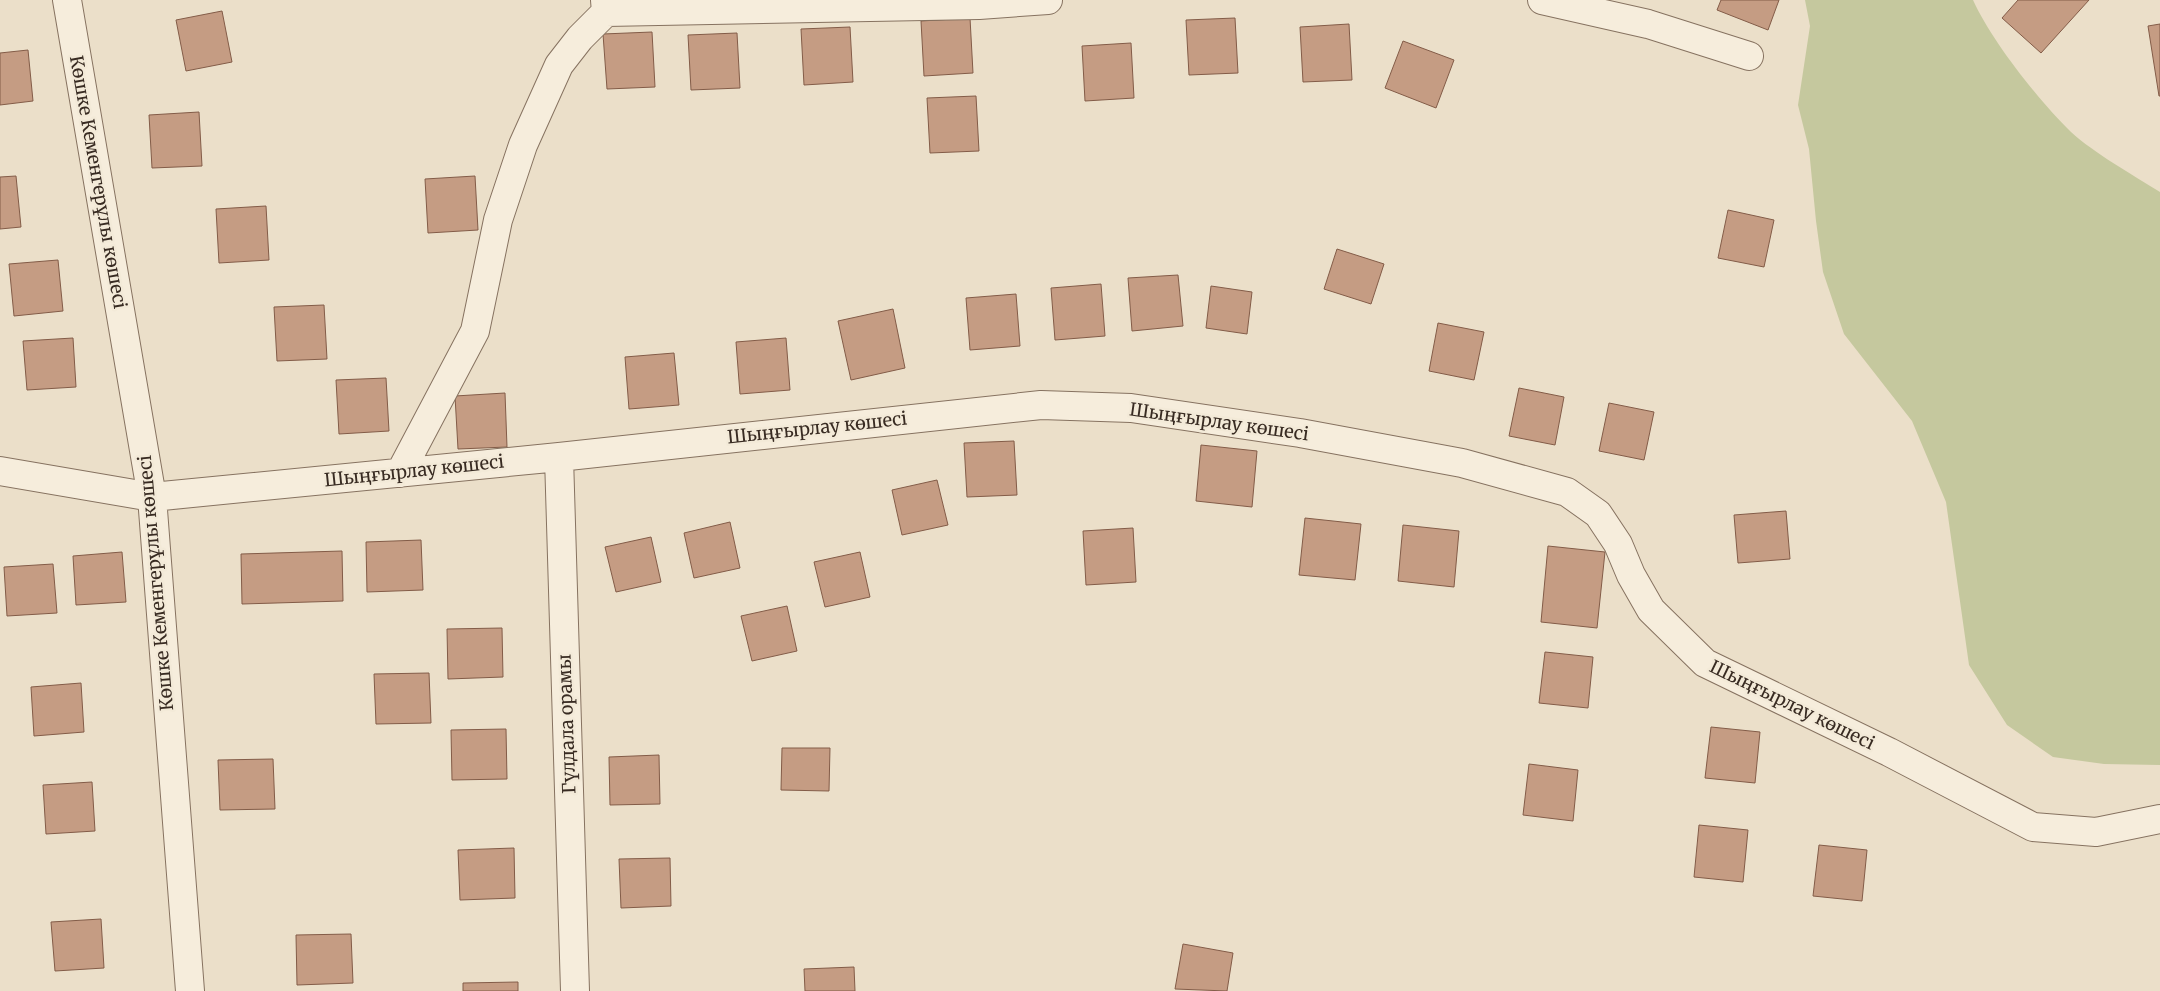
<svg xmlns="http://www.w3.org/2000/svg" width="2160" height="991" font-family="Merriweather,serif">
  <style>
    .green { fill: #c5c89e }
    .building { fill: #c59c83; stroke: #835c48 }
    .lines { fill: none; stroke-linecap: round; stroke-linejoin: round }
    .minor-casing { stroke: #867260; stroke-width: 30 }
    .minor { stroke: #f6eddc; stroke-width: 28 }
    .labels { text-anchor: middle; stroke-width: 5; stroke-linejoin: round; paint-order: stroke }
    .street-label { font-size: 18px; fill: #382b22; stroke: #f3ead8 }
  </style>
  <rect width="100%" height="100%" fill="#ebdfc9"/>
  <path class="green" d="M1805 0H1973C1991 40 2039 101 2071 132 2094 153 2133 175 2160 192V765L2104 764 2053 757 2007 725 1969 665 1946 502 1912 421 1844 334 1823 272 1816 221 1809 149 1798 105 1810 26Z"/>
  <path class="building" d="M1721 0H1779L1768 30 1717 10Z
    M2018 0H2089L2041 53 2002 18Z
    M222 11 232 62 186 71 176 20Z
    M970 18 973 73 924 76 921 21Z
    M1235 18 1238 73 1189 75 1186 20Z
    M1349 24 1352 80 1303 82 1300 27Z
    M2160 24V96H2159L2148 26Z
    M850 27 853 82 804 85 801 29Z
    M652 32 655 87 607 89 603 34Z
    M737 33 740 88 691 90 688 35Z
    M1403 41 1454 60 1436 108 1385 88Z
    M1131 43 1134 98 1085 101 1082 46Z
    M28 50 33 101 0 105V53Z
    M976 96 979 151 930 153 927 98Z
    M199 112 202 166 152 168 149 115Z
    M16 176 21 227 0 229V177Z
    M475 176 478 230 428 233 425 179Z
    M266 206 269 260 219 263 216 209Z
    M1728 210 1774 220 1764 267 1718 258Z
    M1337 249 1384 264 1371 304 1324 289Z
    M58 260 63 311 14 316 9 264Z
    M1178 275 1183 326 1132 331 1128 278Z
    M1101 284 1105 336 1055 340 1051 288Z
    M1211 286 1252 292 1247 334 1206 328Z
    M1016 294 1020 346 970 350 966 298Z
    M324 305 327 359 277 361 274 307Z
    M893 309 905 368 851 380 838 321Z
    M1438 323 1484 332 1474 380 1429 371Z
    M73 338 76 387 27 390 23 341Z
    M786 338 790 390 740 394 736 342Z
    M674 353 679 405 629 409 625 357Z
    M386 378 389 431 339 434 336 380Z
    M1519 388 1564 397 1555 445 1509 436Z
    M505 393 507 447 458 449 455 396Z
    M1609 403 1654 412 1644 460 1599 451Z
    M1014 441 1017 495 967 497 964 443Z
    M1201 445 1257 451 1252 507 1196 501Z
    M937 480 948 525 902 535 892 490Z
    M1786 511 1790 559 1738 563 1734 515Z
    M1305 518 1361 524 1355 580 1299 575Z
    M730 522 740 568 694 578 684 533Z
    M1403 525 1459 531 1454 587 1398 581Z
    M1133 528 1136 582 1086 585 1083 531Z
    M651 537 661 582 616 592 605 547Z
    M421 540 423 590 367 592 366 542Z
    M1548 546 1605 552 1597 628 1541 622Z
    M342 551 343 601 242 604 241 554Z
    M122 552 126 602 76 605 73 556Z
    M860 552 870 597 825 607 814 562Z
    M53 564 57 613 7 616 4 567Z
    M787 606 797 651 752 661 741 616Z
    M502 628 503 677 448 679 447 629Z
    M1545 652 1593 657 1588 708 1539 703Z
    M429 673 431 723 376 724 374 674Z
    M81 683 84 732 34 736 31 687Z
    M1711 727 1760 732 1755 783 1705 778Z
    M506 729 507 779 452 780 451 730Z
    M782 748H830L829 791 781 790Z
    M659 755 660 804 610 805 609 757Z
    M273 759 275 809 220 810 218 760Z
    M1529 764 1578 770 1573 821 1523 815Z
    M92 782 95 831 46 834 43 785Z
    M1699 825 1748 830 1743 882 1694 877Z
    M1819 845 1867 850 1862 901 1813 896Z
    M514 848 515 898 460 900 458 850Z
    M670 858 671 906 621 908 619 859Z
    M101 919 104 968 55 971 51 922Z
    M351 934 353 983 297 985 296 935Z
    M1183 944 1233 953 1227 991 1175 989Z
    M854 967 855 991H805L804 969Z
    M518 982V991H463V983Z"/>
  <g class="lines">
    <g class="minor-casing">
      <path id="minor" d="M67 0 152 497 190 991
        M1542 0 1648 24 1749 56
        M606 12 979 5 1048 0
        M559 457 575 991
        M0 471 152 497 559 457 1041 405 1131 408 1300 433 1462 463 1567 492 1598 514 1618 544 1631 575 1651 610 1705 663 1889 752 2033 827 2096 832 2160 819
        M400 473 475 331 498 220 523 145 559 65 580 38 606 12 605 0"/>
    </g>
    <use href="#minor" class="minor"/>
  </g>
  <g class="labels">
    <g class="street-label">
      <text transform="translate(98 182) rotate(80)" y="6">Көшке Кеменгерұлы көшесі</text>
      <text transform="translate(1219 422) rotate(8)" y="6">Шыңғырлау көшесі</text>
      <text transform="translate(817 428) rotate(-6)" y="6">Шыңғырлау көшесі</text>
      <text transform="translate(414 471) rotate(-6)" y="6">Шыңғырлау көшесі</text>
      <text transform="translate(156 583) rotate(-95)" y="6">Көшке Кеменгерұлы көшесі</text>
      <text transform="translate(1792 705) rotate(26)" y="6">Шыңғырлау көшесі</text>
      <text transform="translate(567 724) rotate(-92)" y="6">Гүлдала орамы</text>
    </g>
  </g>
</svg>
